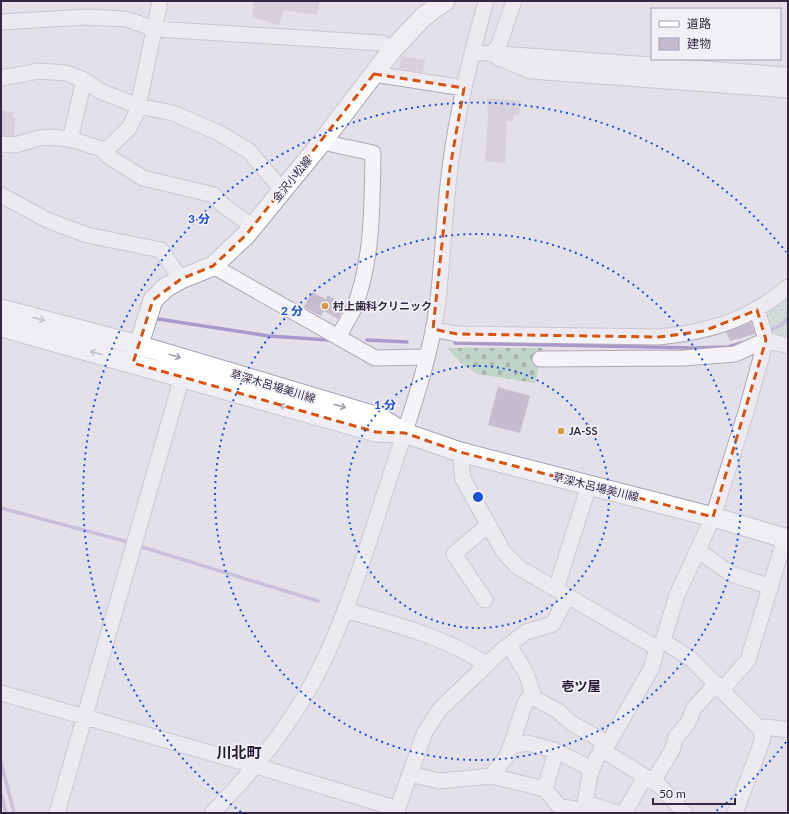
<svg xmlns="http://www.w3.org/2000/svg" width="789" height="814" font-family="Lato,'Noto Sans JP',sans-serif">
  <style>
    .green { fill: url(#green-dots) }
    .cemetery { fill: url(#cemetery-stones) }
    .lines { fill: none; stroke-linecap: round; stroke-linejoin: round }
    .stream { stroke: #a79acb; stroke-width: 3.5 }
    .building { fill: #c3bdcd }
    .minor-casing { stroke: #afa9b8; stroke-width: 17 }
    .major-casing { stroke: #a79fb6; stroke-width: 21 }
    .minor { stroke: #f5f3f8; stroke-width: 15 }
    .major { stroke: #fff; stroke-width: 19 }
    .oneway { stroke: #a39eaa }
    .marked { fill: none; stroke: #d65411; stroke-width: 3; stroke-dasharray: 8 5; stroke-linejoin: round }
    .ring { fill: none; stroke: #1d4ed8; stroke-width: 2; stroke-dasharray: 2 4 }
    .poi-dot { fill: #d49840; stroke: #f2f0f7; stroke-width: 1.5 }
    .labels { text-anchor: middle; stroke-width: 3.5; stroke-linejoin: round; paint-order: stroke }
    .street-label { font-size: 11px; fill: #322842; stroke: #f2f0f7 }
    .poi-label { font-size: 11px; font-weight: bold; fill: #322842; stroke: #f2f0f7; text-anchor: start }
    .quarter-label { font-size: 13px; font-weight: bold; fill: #241a33; stroke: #f2f0f7 }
    .district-label { font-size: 15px; font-weight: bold; fill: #241a33; stroke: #f2f0f7 }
    .centre { fill: #1d4ed8; stroke: #f2f0f7; stroke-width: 2 }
    .ring-label { font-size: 12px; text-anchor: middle; font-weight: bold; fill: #1d4ed8; stroke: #f2f0f7; stroke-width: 3.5; stroke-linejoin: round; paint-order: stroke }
  </style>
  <defs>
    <pattern id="green-dots" width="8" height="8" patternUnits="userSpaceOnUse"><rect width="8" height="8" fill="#c1d4ca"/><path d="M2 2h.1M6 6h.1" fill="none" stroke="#a6b6af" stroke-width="1.8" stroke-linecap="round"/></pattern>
    <pattern id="cemetery-stones" width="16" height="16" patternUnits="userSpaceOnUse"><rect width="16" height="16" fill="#c1d4ca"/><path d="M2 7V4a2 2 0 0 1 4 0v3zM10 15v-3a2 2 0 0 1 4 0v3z" fill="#a6b6af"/></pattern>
  </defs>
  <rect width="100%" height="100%" fill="#e4e0ea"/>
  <path class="green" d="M788 294V337L769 332 763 312Z"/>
  <path class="cemetery" d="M447 348H543L535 383 477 374 461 363Z"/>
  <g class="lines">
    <path class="stream" d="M158 319 269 336 329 340
      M767 332 781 325 788 318
      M367 340 407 342
      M455 343 694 348 728 347 742 343
      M1 508 128 542
      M142 547 318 601
      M1 762 14 813
      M1 794 6 813"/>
  </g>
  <path class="building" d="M254 1H320L317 15 284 10 279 25 252 17Z
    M401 56 425 60 423 72 399 69Z
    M487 98 521 101 519 115H514L513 121H507L505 163 485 161 488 118Z
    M1 110 13 112 12 117H16L14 136 1 135Z
    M312 292 326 299 328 295 345 305 338 319 324 311 321 316 304 307Z
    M751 322 755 334 730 341 726 332Z
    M498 387 530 396 520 433 488 425Z"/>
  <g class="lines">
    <g class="minor-casing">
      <path id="minor" d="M1 22 87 17 126 19 155 29 382 43 392 50
        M472 52 788 75
        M492 54 499 45 514 1
        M498 58 531 71 788 90
        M374 74 464 88
        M1 78 39 71 66 73 84 80 100 91 138 106 173 113 219 133 249 151 283 191
        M70 140 84 80
        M322 142 373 153C372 204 373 255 356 303 352 315 344 325 339 336
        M1 144 15 145 39 138 53 137 74 140 101 149 108 156 143 178 214 195 223 205 253 227
        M104 152 129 128 137 112 160 1
        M1 195 47 220 87 235 161 250 181 279
        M213 266 375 358 427 357
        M433 329 457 334 659 337C709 332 749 320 788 287
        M540 359 684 358 735 354 766 340 757 310
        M460 452 463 479 503 551 518 567 657 648
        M696 552 706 556 731 574 771 587
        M556 589 589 485
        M485 600 454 554 488 525
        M345 610C394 624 444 636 487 665
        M663 641 691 659 760 729 763 737 761 744 735 813
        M509 645 526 673 534 698 558 711 570 722 608 744
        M721 691 748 660 785 538
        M1 693 256 766 398 809
        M760 729 766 727 788 730
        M511 746 525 703 533 692
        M601 749 660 786 685 813
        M410 774 439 781 491 776 545 789 559 806 585 811
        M491 776 507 756 511 746 528 743 556 751 592 769
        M653 782 672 750 676 737 688 723 694 708 716 684
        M545 789 556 751
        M586 803 617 813
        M57 813 182 377
        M212 813C257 768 298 716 325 658 352 600 370 537 390 477 408 421 429 365 437 308 443 261 444 214 450 168 457 111 471 56 486 1
        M396 813 425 732 440 709 501 651 526 632 553 624 567 596
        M584 813C587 790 589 760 608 744L651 669 657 648 663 641 677 595 713 517 746 412 766 340 788 346
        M624 813 645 777"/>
    </g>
    <g class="major-casing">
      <path id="major" d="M1 309 138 345 379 417 405 433 460 452 713 517 788 539
        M1 327 376 432 403 433
        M133 363 153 300 165 288 181 279 213 266 246 235 322 142 392 50 424 16 445 1"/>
    </g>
    <use href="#minor" class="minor"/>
    <use href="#major" class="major"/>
  </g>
  <defs><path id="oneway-shaft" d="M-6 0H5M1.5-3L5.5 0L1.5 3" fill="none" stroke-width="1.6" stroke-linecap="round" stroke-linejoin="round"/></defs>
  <g class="oneway">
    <use href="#oneway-shaft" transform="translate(39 319) rotate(14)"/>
    <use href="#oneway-shaft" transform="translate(96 353) rotate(-165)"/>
    <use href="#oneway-shaft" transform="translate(175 356) rotate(17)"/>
    <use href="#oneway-shaft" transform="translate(340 406) rotate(16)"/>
    <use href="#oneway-shaft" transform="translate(285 407) rotate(-164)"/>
  </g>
  <path d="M0 0H789V814H0ZM374 74 464 88 450 168 433 329 457 334 659 337 704 331 757 310 766 340 713 517 460 452 405 433 376 432 133 363 153 300 181 279 213 266 246 235Z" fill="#e4e0ea" fill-opacity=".55" fill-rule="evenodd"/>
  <path class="marked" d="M374 74 464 88 450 168 433 329 457 334 659 337 704 331 757 310 766 340 713 517 460 452 405 433 376 432 133 363 153 300 181 279 213 266 246 235Z"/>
  <g class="ring">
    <circle cx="478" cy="497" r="131"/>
    <circle cx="478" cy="497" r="263"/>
    <path d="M786 742A394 394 0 0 1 715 812M241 812A394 394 0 1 1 786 252"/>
  </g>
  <g class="poi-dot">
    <circle cx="325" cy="306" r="4"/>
    <circle cx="561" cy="431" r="4"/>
  </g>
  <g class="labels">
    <g class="street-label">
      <text transform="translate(292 179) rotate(-51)" y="4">金沢小松線</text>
      <text transform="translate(273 386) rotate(17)" y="4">草深木呂場美川線</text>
      <text transform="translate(596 487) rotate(14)" y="4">草深木呂場美川線</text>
    </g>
    <g class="poi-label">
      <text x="333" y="310">村上歯科クリニック</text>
      <text x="569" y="435">JA-SS</text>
    </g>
    <g class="quarter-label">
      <text x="581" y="691">壱ツ屋</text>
    </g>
    <g class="district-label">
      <text x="239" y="758">川北町</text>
    </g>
  </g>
  <circle cx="478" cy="497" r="6" class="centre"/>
  <g class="ring-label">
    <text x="199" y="223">3 分</text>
    <text x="292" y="315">2 分</text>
    <text x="385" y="409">1 分</text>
  </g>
  <rect width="789" height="814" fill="none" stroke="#322842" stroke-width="4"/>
  <rect x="651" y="8" width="130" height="52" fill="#f2f0f7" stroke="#a5a0af"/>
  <rect x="659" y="21" width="20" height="6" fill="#ffffff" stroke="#a5a0af"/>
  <text x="687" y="28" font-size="12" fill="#322842">道路</text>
  <rect x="659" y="38" width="20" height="12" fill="#c3bdcd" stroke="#a5a0af"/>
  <text x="687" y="48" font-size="12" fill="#322842">建物</text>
  <path d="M653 798v6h82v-6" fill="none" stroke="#322842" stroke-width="2"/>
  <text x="659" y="798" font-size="12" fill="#322842" stroke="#f2f0f7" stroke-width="3" paint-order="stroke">50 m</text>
</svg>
